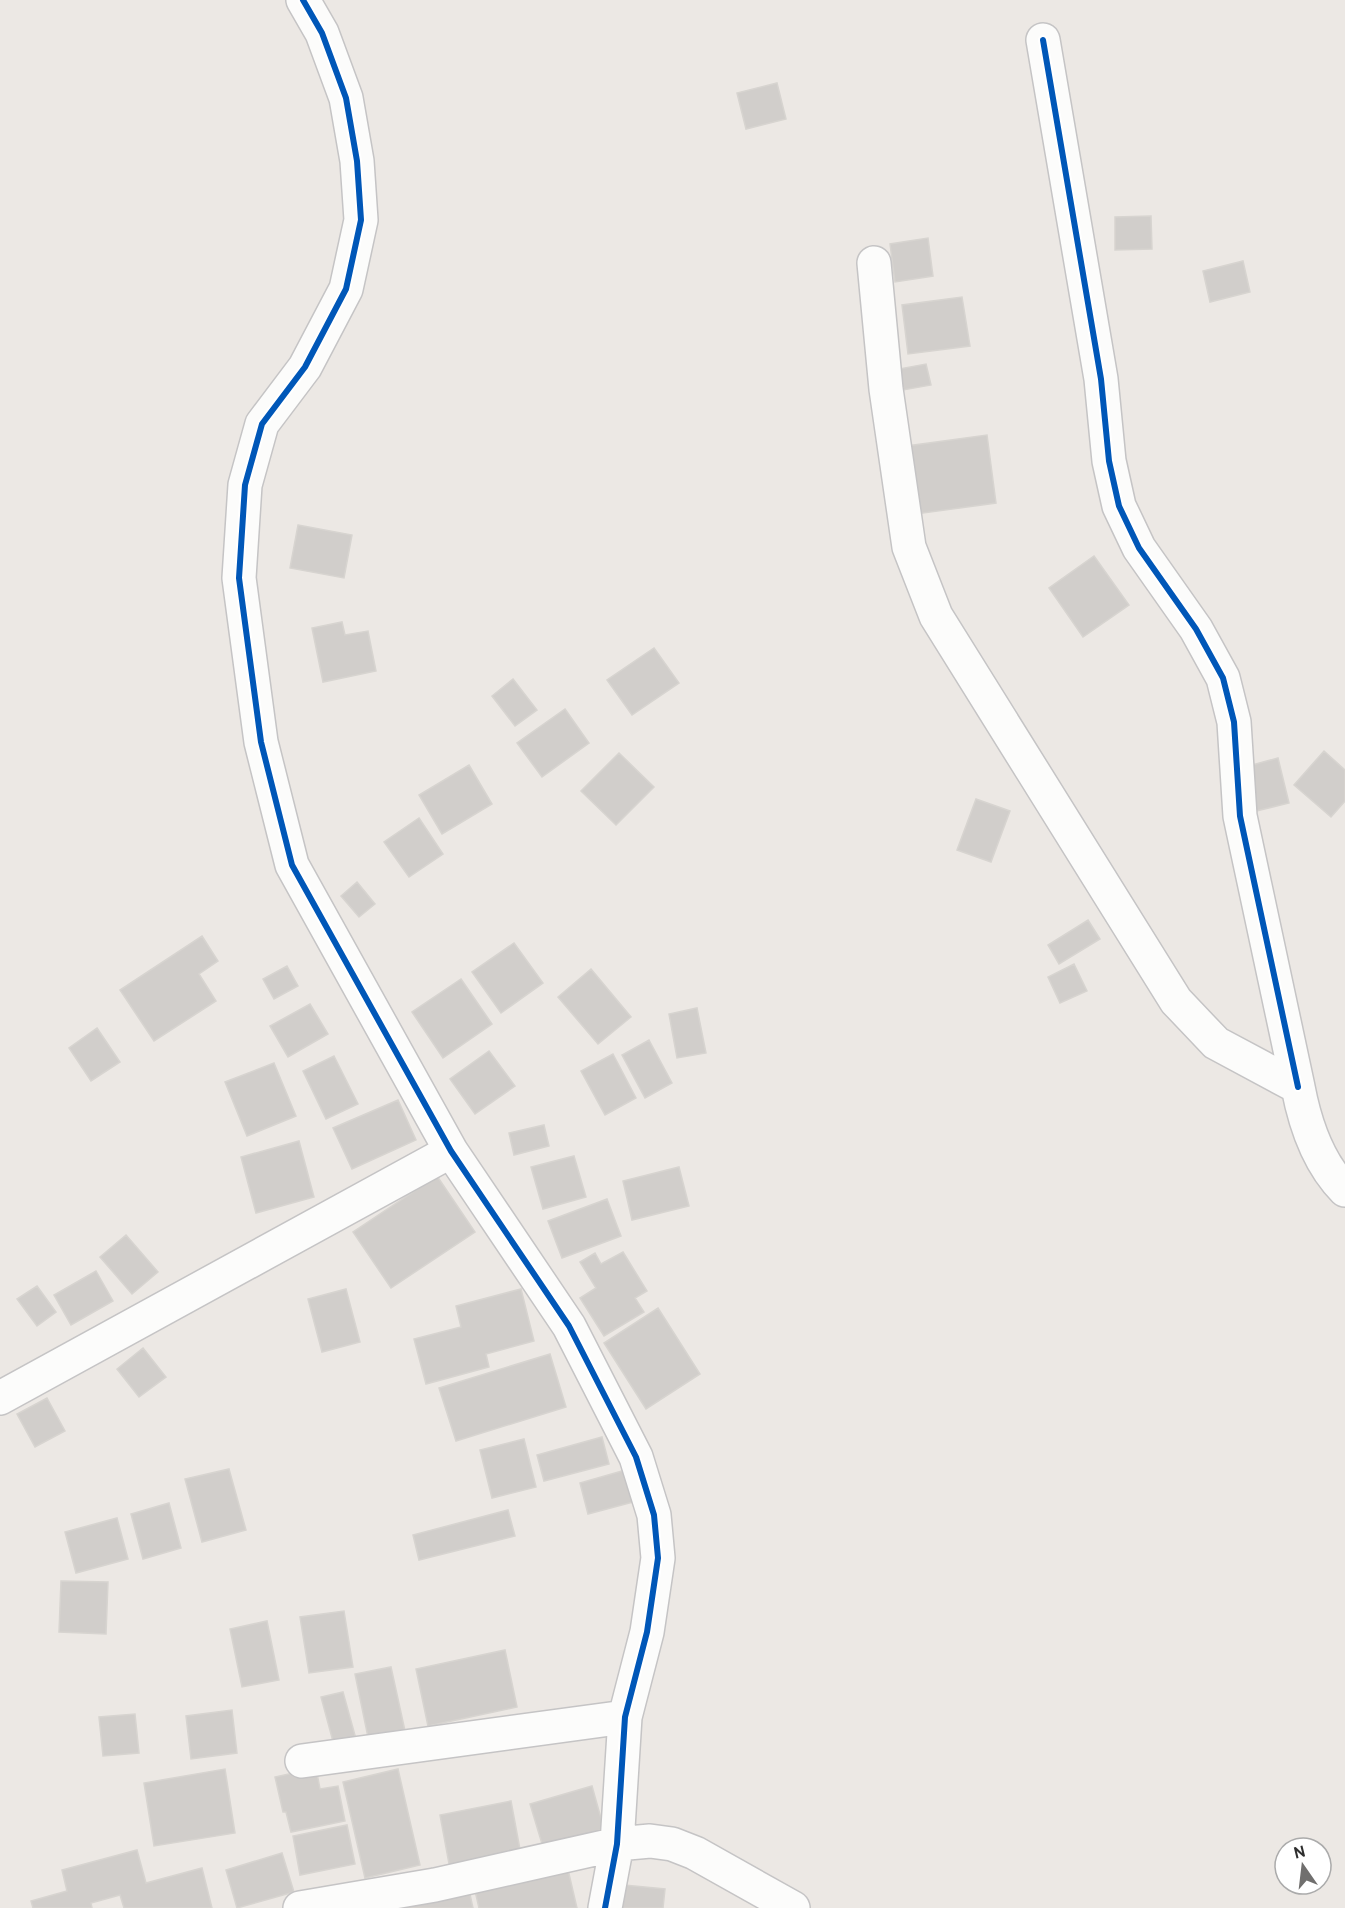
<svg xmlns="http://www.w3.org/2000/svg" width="1345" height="1908" font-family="Overpass,sans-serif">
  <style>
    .building { fill: #d1cecb; stroke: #d7d4d0; stroke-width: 1.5 }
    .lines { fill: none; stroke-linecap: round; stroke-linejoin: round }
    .street-casing { stroke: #c5c4c5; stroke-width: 36 }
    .street { stroke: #fcfcfb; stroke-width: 33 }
    .cycleway-casing { stroke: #fff; stroke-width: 10 }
    .cycleway { stroke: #0057b8; stroke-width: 6 }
  </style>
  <rect width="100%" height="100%" fill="#ece8e4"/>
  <path class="building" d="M777 83 786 119 746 129 737 93Z
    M1151 216 1152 249 1115 250V217Z
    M928 238 933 276 895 282 890 244Z
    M1243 261 1250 292 1210 302 1203 271Z
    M962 297 970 346 908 354 902 305Z
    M926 364 931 385 903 390 899 369Z
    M987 435 996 503 916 514 907 446Z
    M298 525 352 535 344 578 290 568Z
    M1094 556 1129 605 1083 637 1049 588Z
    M342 622 345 635 368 631 376 671 323 682 312 628Z
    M654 648 679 683 632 715 607 680Z
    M513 679 537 710 515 726 492 696Z
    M565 709 589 743 542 777 517 743Z
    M1324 751 1345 770V801L1331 817 1294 785Z
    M619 753 654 787 616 825 581 791Z
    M1278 758 1289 803 1252 812 1241 768Z
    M469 765 492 804 442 834 419 795Z
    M976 799 1010 811 991 862 957 850Z
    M419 818 443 854 409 877 384 842Z
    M357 882 375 904 359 917 341 896Z
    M1088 920 1100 939 1059 964 1048 945Z
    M202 936 218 961 199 974 216 1001 154 1041 120 990Z
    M514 943 543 983 501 1013 472 972Z
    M1074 964 1087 991 1060 1003 1048 977Z
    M287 966 298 986 274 999 263 979Z
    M591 969 631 1017 598 1044 558 997Z
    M461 979 492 1024 443 1058 412 1012Z
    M310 1004 328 1034 288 1057 270 1026Z
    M697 1008 706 1053 677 1058 669 1014Z
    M97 1028 120 1062 91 1081 69 1048Z
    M649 1040 672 1083 645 1098 622 1055Z
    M489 1051 515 1086 475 1114 450 1079Z
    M613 1054 636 1098 605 1115 581 1071Z
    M334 1056 358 1104 326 1119 303 1071Z
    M274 1063 296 1116 247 1136 225 1082Z
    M398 1100 416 1140 352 1169 333 1128Z
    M544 1125 549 1146 514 1155 509 1133Z
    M299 1141 314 1197 256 1213 241 1157Z
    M574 1156 586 1197 543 1209 531 1167Z
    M679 1167 689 1206 632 1220 623 1181Z
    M437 1176 475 1232 391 1288 353 1232Z
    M607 1199 621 1236 562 1258 548 1221Z
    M126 1235 158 1272 132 1294 100 1257Z
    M623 1252 647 1291 635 1298 644 1312 604 1336 580 1298 596 1288 580 1262 595 1253 601 1264Z
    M96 1271 113 1301 71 1325 54 1295Z
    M37 1286 56 1312 37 1326 17 1299Z
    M346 1289 360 1342 322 1352 308 1299Z
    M521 1289 534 1341 486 1354 489 1367 426 1384 414 1339 461 1327 456 1306Z
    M658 1308 700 1374 646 1409 604 1343Z
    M143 1348 166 1377 139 1397 117 1369Z
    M550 1354 566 1407 456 1441 439 1388Z
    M47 1398 65 1431 35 1447 17 1414Z
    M602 1437 609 1464 544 1481 537 1455Z
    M524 1439 536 1487 492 1498 480 1450Z
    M229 1469 246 1530 202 1542 185 1479Z
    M629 1469 637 1501 588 1514 580 1483Z
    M169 1503 181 1548 143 1559 131 1514Z
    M508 1510 515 1536 419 1560 413 1535Z
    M117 1518 128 1559 76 1573 65 1532Z
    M61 1581 108 1582 106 1634 59 1632Z
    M344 1611 353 1667 309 1673 300 1617Z
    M267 1621 279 1680 242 1687 230 1629Z
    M505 1650 517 1707 428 1726 416 1669Z
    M391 1667 407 1740 370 1747 355 1674Z
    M343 1692 356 1739 334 1745 321 1697Z
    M232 1710 237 1753 191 1759 186 1716Z
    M135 1714 139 1753 103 1756 99 1717Z
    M316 1768 320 1789 338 1786 345 1821 291 1832 286 1812H283L275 1777Z
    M225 1769 235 1833 154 1846 144 1783Z
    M398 1769 420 1865 365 1878 343 1782Z
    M592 1786 604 1829 543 1847 530 1804Z
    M511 1801 521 1855 450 1869 440 1815Z
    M347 1825 355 1864 300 1875 293 1836Z
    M137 1850 146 1883 202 1868 212 1908H124L120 1895 91 1903 92 1908H33L31 1901 67 1891 62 1870Z
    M282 1853 294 1892 237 1908 226 1870Z
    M566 1861 577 1908H479L473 1882Z
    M624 1885 665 1889 663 1908H622Z
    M469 1890 473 1908H384Z"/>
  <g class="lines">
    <g class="street-casing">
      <path id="street" d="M303 0 322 33 346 98 357 161 361 220 346 289 305 367 262 424 245 485 239 578 261 742 292 865 451 1151 569 1326 636 1457 654 1515 658 1558 647 1632 625 1717 617 1844 605 1908
        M1043 40 1101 379 1109 461 1119 506 1139 548 1196 629 1223 678 1234 722 1240 816 1298 1087
        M874 263 886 389 909 547 936 616 1176 1001 1216 1043 1298 1087C1305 1124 1318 1163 1345 1190
        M0 1398 451 1151
        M302 1761 625 1717
        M300 1908 435 1885 617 1844 650 1841 672 1844 695 1853 793 1908"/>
    </g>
    <use href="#street" class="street"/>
    <g class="cycleway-casing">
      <path id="cycleway" d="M303 0 322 33 346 98 357 161 361 220 346 289 305 367 262 424 245 485 239 578 261 742 292 865 451 1151 569 1326 636 1457 654 1515 658 1558 647 1632 625 1717 617 1844 605 1908
        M1043 40 1101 379 1109 461 1119 506 1139 548 1196 629 1223 678 1234 722 1240 816 1298 1087"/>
    </g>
    <use href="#cycleway" class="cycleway"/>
  </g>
  <g transform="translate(1303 1866) rotate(346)"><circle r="28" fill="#ffffff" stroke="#ababab" stroke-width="1.5"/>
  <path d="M0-4.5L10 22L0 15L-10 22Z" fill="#706f6e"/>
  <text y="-9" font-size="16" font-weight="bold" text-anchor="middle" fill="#2e2e2e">N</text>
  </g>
</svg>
